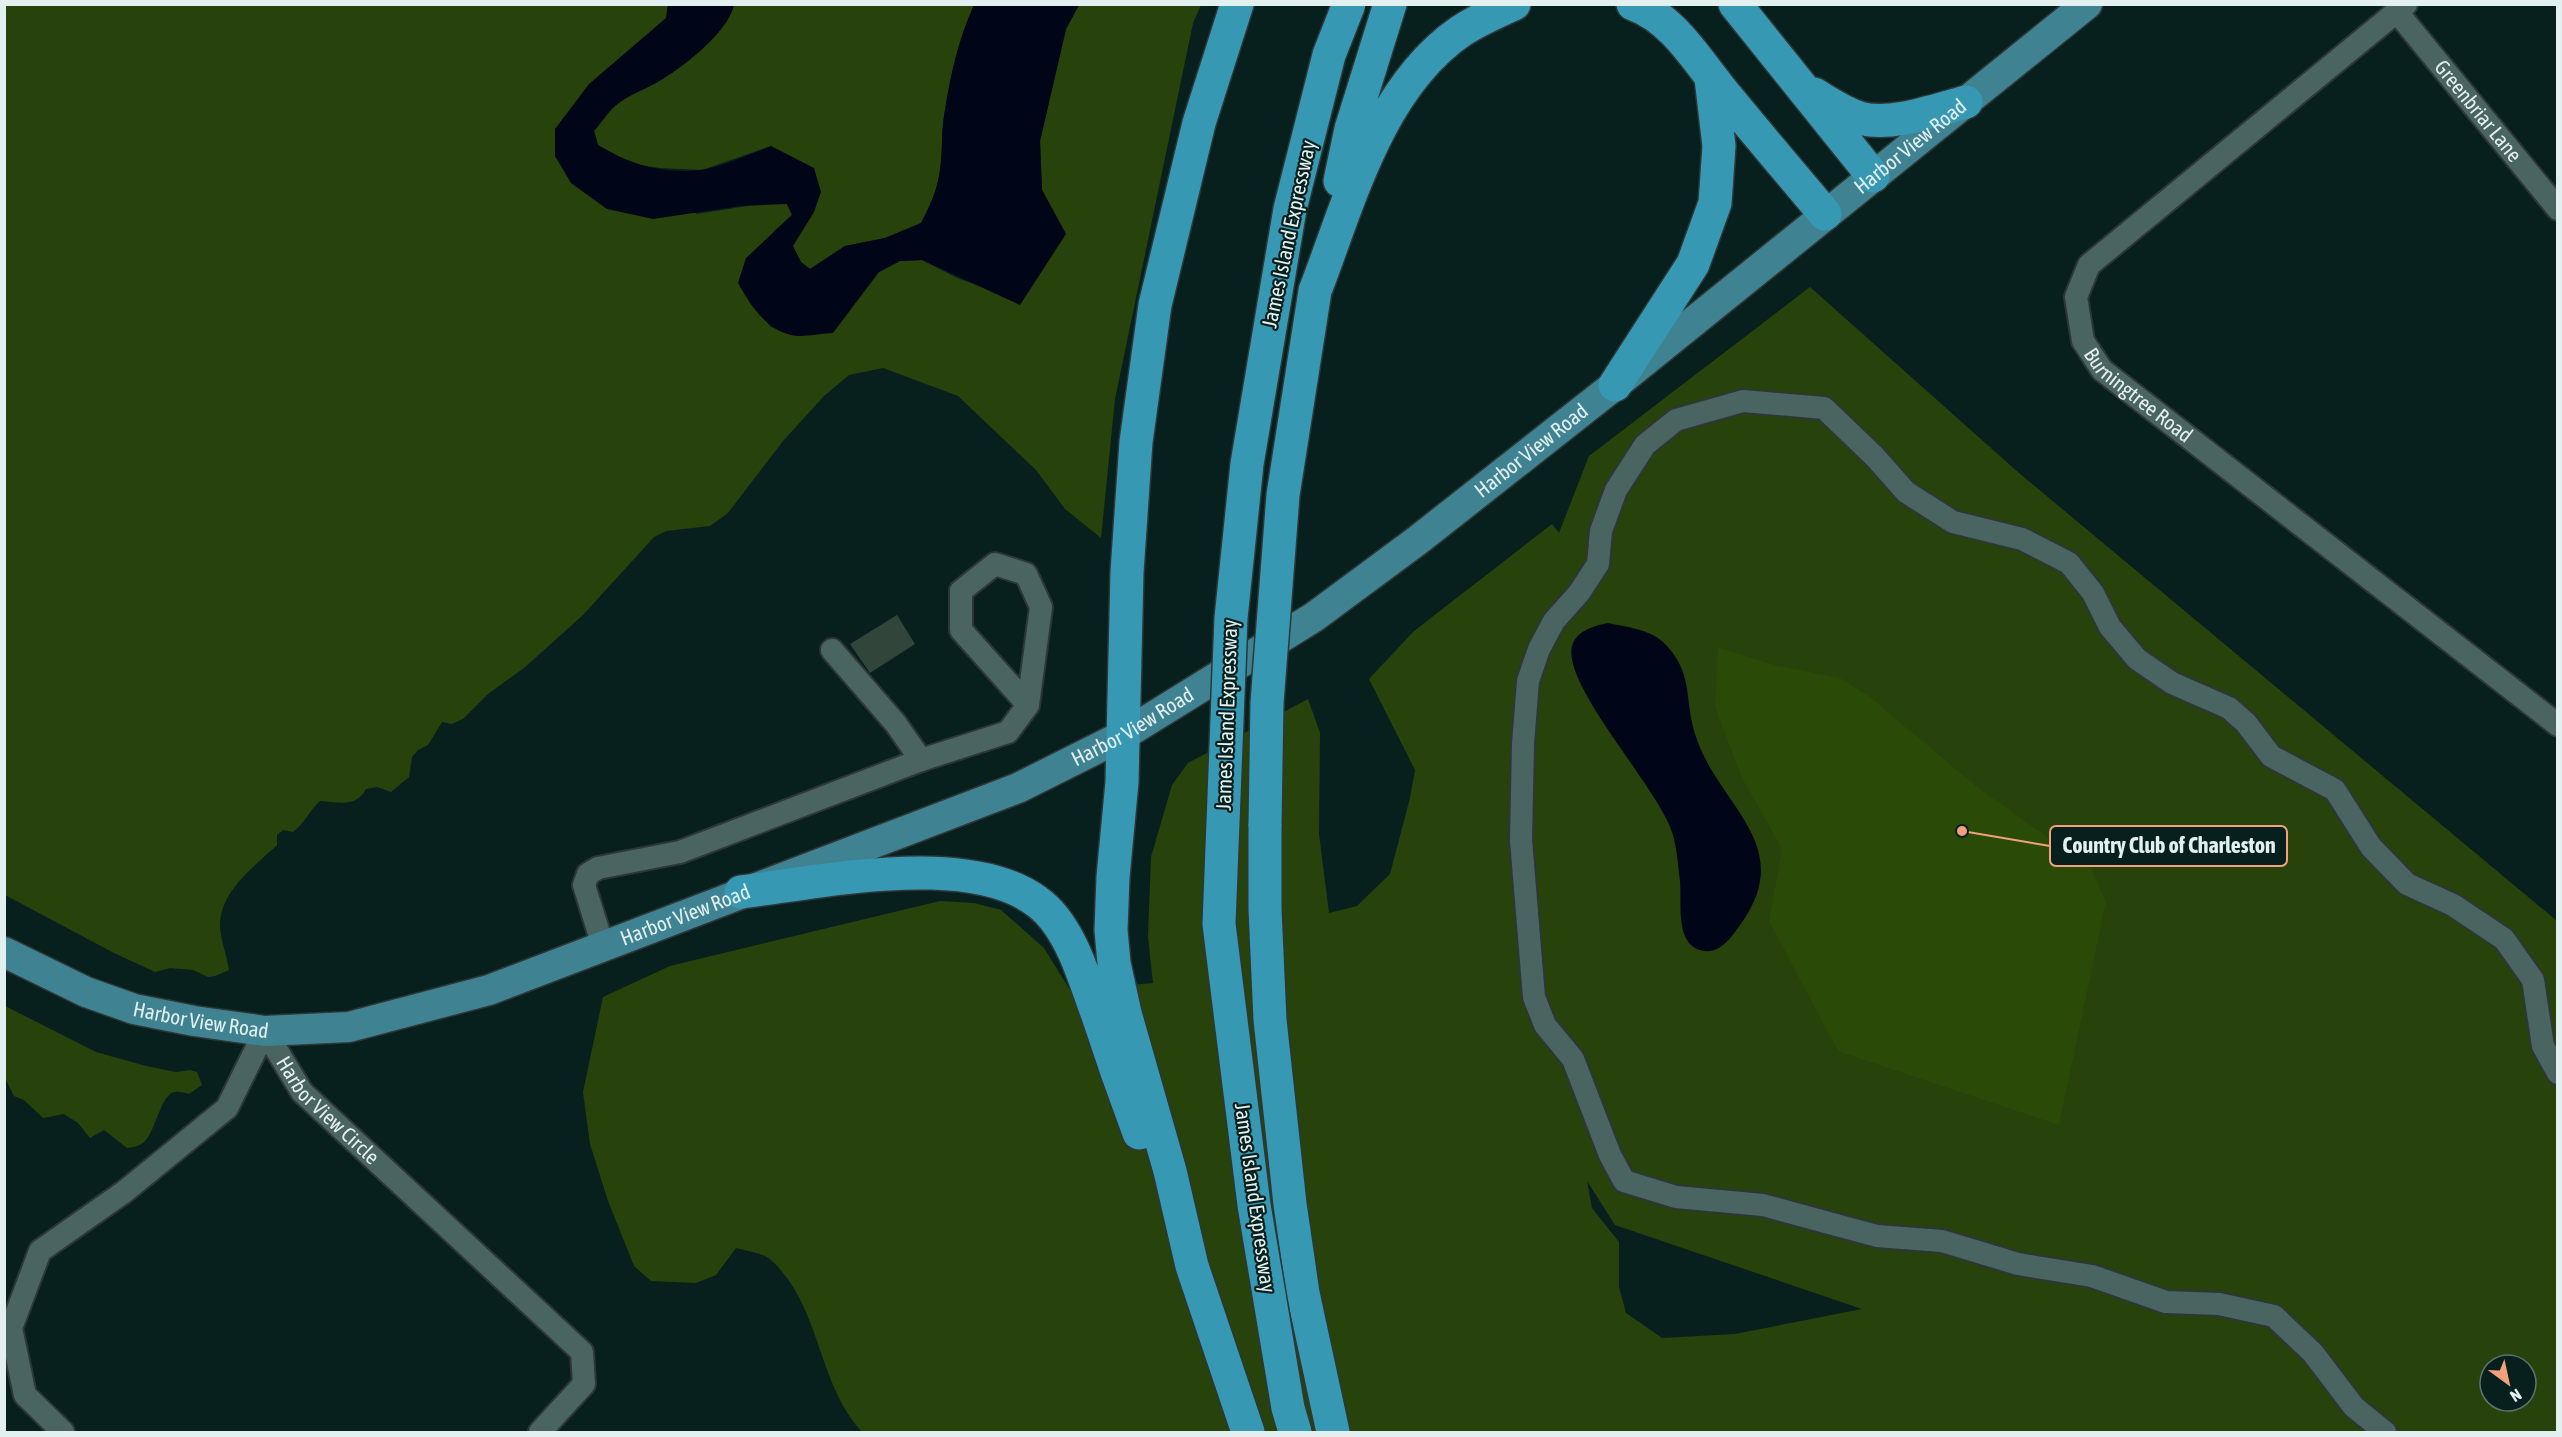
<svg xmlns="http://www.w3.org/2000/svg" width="2562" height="1437" font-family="'Asap Condensed',sans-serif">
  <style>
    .green { fill: #27430b; fill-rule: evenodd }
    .forest { fill: #2a4a08 }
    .water { fill: #000618 }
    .building { fill: #32453b }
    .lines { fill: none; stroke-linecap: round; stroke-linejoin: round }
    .minor-casing { stroke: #2d3736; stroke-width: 26 }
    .major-casing { stroke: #2d3736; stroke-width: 33 }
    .highway-casing { stroke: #2d3736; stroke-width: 36 }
    .minor { stroke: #4a6462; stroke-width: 22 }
    .major { stroke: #3f8393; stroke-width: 30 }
    .highway { stroke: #3798b3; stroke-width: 33 }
    .highway-bridge-casing { stroke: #2d3736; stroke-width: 36; stroke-linecap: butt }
    .highway-bridge { stroke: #3798b3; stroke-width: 33 }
    .labels { text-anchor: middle; stroke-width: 4.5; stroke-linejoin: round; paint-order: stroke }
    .street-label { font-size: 21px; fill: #e2f0ef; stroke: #07201e }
    .leader { fill: none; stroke: #f1a17c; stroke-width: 2 }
    .callout-dot { fill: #f1a17c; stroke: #07201e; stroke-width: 2 }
    .callout { fill: #07201e; stroke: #f1a17c; stroke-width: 2 }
    .callout-label { font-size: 22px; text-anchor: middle; font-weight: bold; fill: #e2f0ef }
  </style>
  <rect width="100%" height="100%" fill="#07201e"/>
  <path class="green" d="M5 5H668L666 18 555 129 697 214 765 203 787 204 792 215 774 231 749 302 771 327 792 335 862 292 879 272 900 261 922 260 957 278 988 289 1066 234 1042 190 1040 141 1066 29 1079 5H1201L1193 23 1115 399 1101 538 1065 509 1036 470 958 396 883 368 849 375 824 396 783 441 728 513 710 526 666 531 654 537 583 615 524 668 488 694 463 719 452 724 442 722 428 745 418 750 412 757 409 777 391 792 377 787 366 789C356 808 339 802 320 801 309 811 305 823 293 832L283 830 277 835V845C254 867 222 889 220 923 219 935 227 956 229 970L215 976 208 977 193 970 170 968 155 972 114 953 5 895Z
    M734 5H974C958 40 950 77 944 116 941 135 943 156 939 176 936 193 929 208 921 223L885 238 845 246 810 269 801 262 792 246 814 212 771 146 702 170 660 168 633 164 598 145 594 131C601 123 607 113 615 106 626 96 643 90 656 83 681 69 727 33 734 5Z
    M1810 287 2019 473 2557 921V1432H862C817 1384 821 1305 771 1260 764 1253 746 1251 736 1248L716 1275 696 1283 651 1281 634 1266 608 1201 590 1144 583 1092 603 997 670 966 940 901 974 903 1001 910 1044 948 1070 990 1153 983 1148 936 1151 857 1172 785 1188 763 1308 699 1320 733 1319 834 1329 913 1357 906 1390 874 1410 798 1415 770 1369 679 1414 631 1552 524 1559 533 1589 456ZM1587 1181 1615 1225 1862 1309 1735 1334 1662 1338 1626 1313 1619 1287V1242L1592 1208ZM2490 1365H2526V1401H2490Z
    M5 1006 96 1052 146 1066 176 1072 190 1070 197 1072 202 1085 189 1094C185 1093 179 1091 175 1092 161 1093 156 1131 144 1142 140 1146 133 1147 127 1148L104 1130 90 1138 78 1123 64 1114 43 1118 24 1100 14 1096 5 1078Z"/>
  <path class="forest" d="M1718 648 1778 666 1840 678 1871 698 1977 787 2091 868 2106 902 2059 1125 1838 1051 1769 921 1782 849 1741 776 1715 707Z"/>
  <path class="water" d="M668 5H734C728 33 681 69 656 83 643 90 626 96 615 106 607 113 601 123 594 131L598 145C630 165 663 174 700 170 720 168 752 153 771 146L814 168 821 192 814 212 793 246 801 262 810 269 845 246 885 238 921 223C929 208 936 193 939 176 943 156 941 135 944 116 950 77 958 40 974 5H1079L1066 29 1040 141 1042 190 1066 234 1020 305 922 260 900 261 879 272 833 333C821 333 803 338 791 335 765 329 750 304 738 283L746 258 792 215 787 204 740 206 653 219 607 209 571 183 555 156V129L589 84 666 18Z
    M1608 623C1626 627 1649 629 1663 642 1694 672 1684 698 1695 734 1717 806 1799 844 1740 925 1732 937 1720 953 1705 951 1674 948 1682 903 1680 881 1678 866 1677 847 1672 832 1658 788 1562 685 1572 646 1577 630 1594 626 1608 623Z"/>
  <path class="building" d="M897 615 915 644 870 673 850 644Z"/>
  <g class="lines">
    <g class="minor-casing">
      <g id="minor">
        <path id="s1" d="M2406 4 2089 265 2076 297 2083 341 2102 370 2558 725"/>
        <path id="s2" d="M2397 12 2558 209"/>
        <path d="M832 650 896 724 921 760"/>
        <path d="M603 946 584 885 588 874 598 868 680 852 921 760 1008 732 1028 705 1041 607 1026 574 995 564 961 591V630L1028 705"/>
        <path id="s3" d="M265 1031 302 1092 582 1352 584 1384 540 1432"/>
        <path d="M63 1432 25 1395 11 1328 40 1251 124 1192 227 1108 265 1031"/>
        <path d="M2385 1432 2354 1407 2313 1353 2274 1316 2219 1304 2166 1302 2092 1276 2018 1264 1942 1241 1877 1236 1763 1205 1676 1197 1624 1181 1610 1155 1573 1059 1545 1025 1534 997 1521 840 1523 744 1528 681 1539 649 1554 621 1579 593 1598 564 1601 531 1616 490 1645 445 1676 420 1743 401 1824 408 1875 457 1906 492 1953 522 2022 539 2069 563 2093 593 2110 627 2137 659 2172 683 2229 708 2246 723 2271 756 2335 790 2371 847 2407 884 2453 905 2504 939 2533 980 2543 1046 2558 1073"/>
      </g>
    </g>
    <g class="major-casing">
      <g id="major">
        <path id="s4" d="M4 952 86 992 134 1009 194 1021 265 1031 349 1027 489 990 1018 788 1122 736 1314 617 1418 540 1615 385 2087 4"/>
      </g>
    </g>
    <g class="highway-casing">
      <path id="highway" d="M1237 4 1199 123 1155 305 1136 442 1127 572 1122 782 1113 877 1111 930 1114 963 1125 1013 1170 1171 1192 1266 1248 1432
        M1633 4C1675 19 1699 64 1727 97 1759 136 1792 175 1825 214
        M1735 4 1873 176
        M1814 94C1829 103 1843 113 1860 118 1890 127 1936 110 1966 102
        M1340 181 1351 129 1390 4
        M1315 291C1349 203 1378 88 1461 31 1478 20 1496 12 1514 4
        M1615 385 1693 264 1715 203 1719 146 1711 78
        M1265 824V909L1270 1020 1290 1204 1303 1293 1333 1432
        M741 892C824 882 995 843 1054 918 1076 946 1085 981 1097 1013 1110 1053 1124 1093 1139 1133"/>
    </g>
    <use href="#minor" class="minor"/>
    <use href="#major" class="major"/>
    <use href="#highway" class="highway"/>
    <g class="highway-bridge-casing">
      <path id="highway-bridge" d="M1265 824 1267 703 1283 495 1315 291
        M1295 1432 1288 1408 1254 1205 1219 924 1231 618 1247 464 1290 209 1329 55 1349 4"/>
    </g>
    <use href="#highway-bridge" class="highway-bridge"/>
  </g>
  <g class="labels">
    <g class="street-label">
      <text dy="7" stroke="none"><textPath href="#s2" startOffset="128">Greenbriar Lane</textPath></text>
      <text dy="7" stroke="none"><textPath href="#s4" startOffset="2172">Harbor View Road</textPath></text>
      <text transform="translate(1289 234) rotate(-78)" y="7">James Island Expressway</text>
      <text dy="7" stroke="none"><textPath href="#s1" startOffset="568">Burningtree Road</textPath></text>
      <text dy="7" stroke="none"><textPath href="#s4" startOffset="1686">Harbor View Road</textPath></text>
      <text transform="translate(1227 715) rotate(-88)" y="7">James Island Expressway</text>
      <text dy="7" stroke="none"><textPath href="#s4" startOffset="1200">Harbor View Road</textPath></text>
      <text dy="7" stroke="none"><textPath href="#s4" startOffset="714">Harbor View Road</textPath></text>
      <text dy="7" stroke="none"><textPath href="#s4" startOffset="210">Harbor View Road</textPath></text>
      <text dy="7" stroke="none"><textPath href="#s3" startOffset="102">Harbor View Circle</textPath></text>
      <text transform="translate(1255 1198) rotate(82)" y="7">James Island Expressway</text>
    </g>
  </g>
  <path class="leader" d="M1962 831L2050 846"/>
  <circle class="callout-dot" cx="1962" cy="831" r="6"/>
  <rect class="callout" x="2050" y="826" width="237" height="40" rx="6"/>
  <g class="callout-label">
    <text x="2169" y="853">Country Club of Charleston</text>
  </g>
  <rect width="2562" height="1437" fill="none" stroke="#e2f0ef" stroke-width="12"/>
  <g transform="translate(2508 1383) rotate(147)"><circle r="28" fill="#07201e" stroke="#5f7372" stroke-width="1.5"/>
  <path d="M0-4.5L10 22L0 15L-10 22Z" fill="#f1a17c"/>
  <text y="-9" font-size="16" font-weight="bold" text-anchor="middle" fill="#e2f0ef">N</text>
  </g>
</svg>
